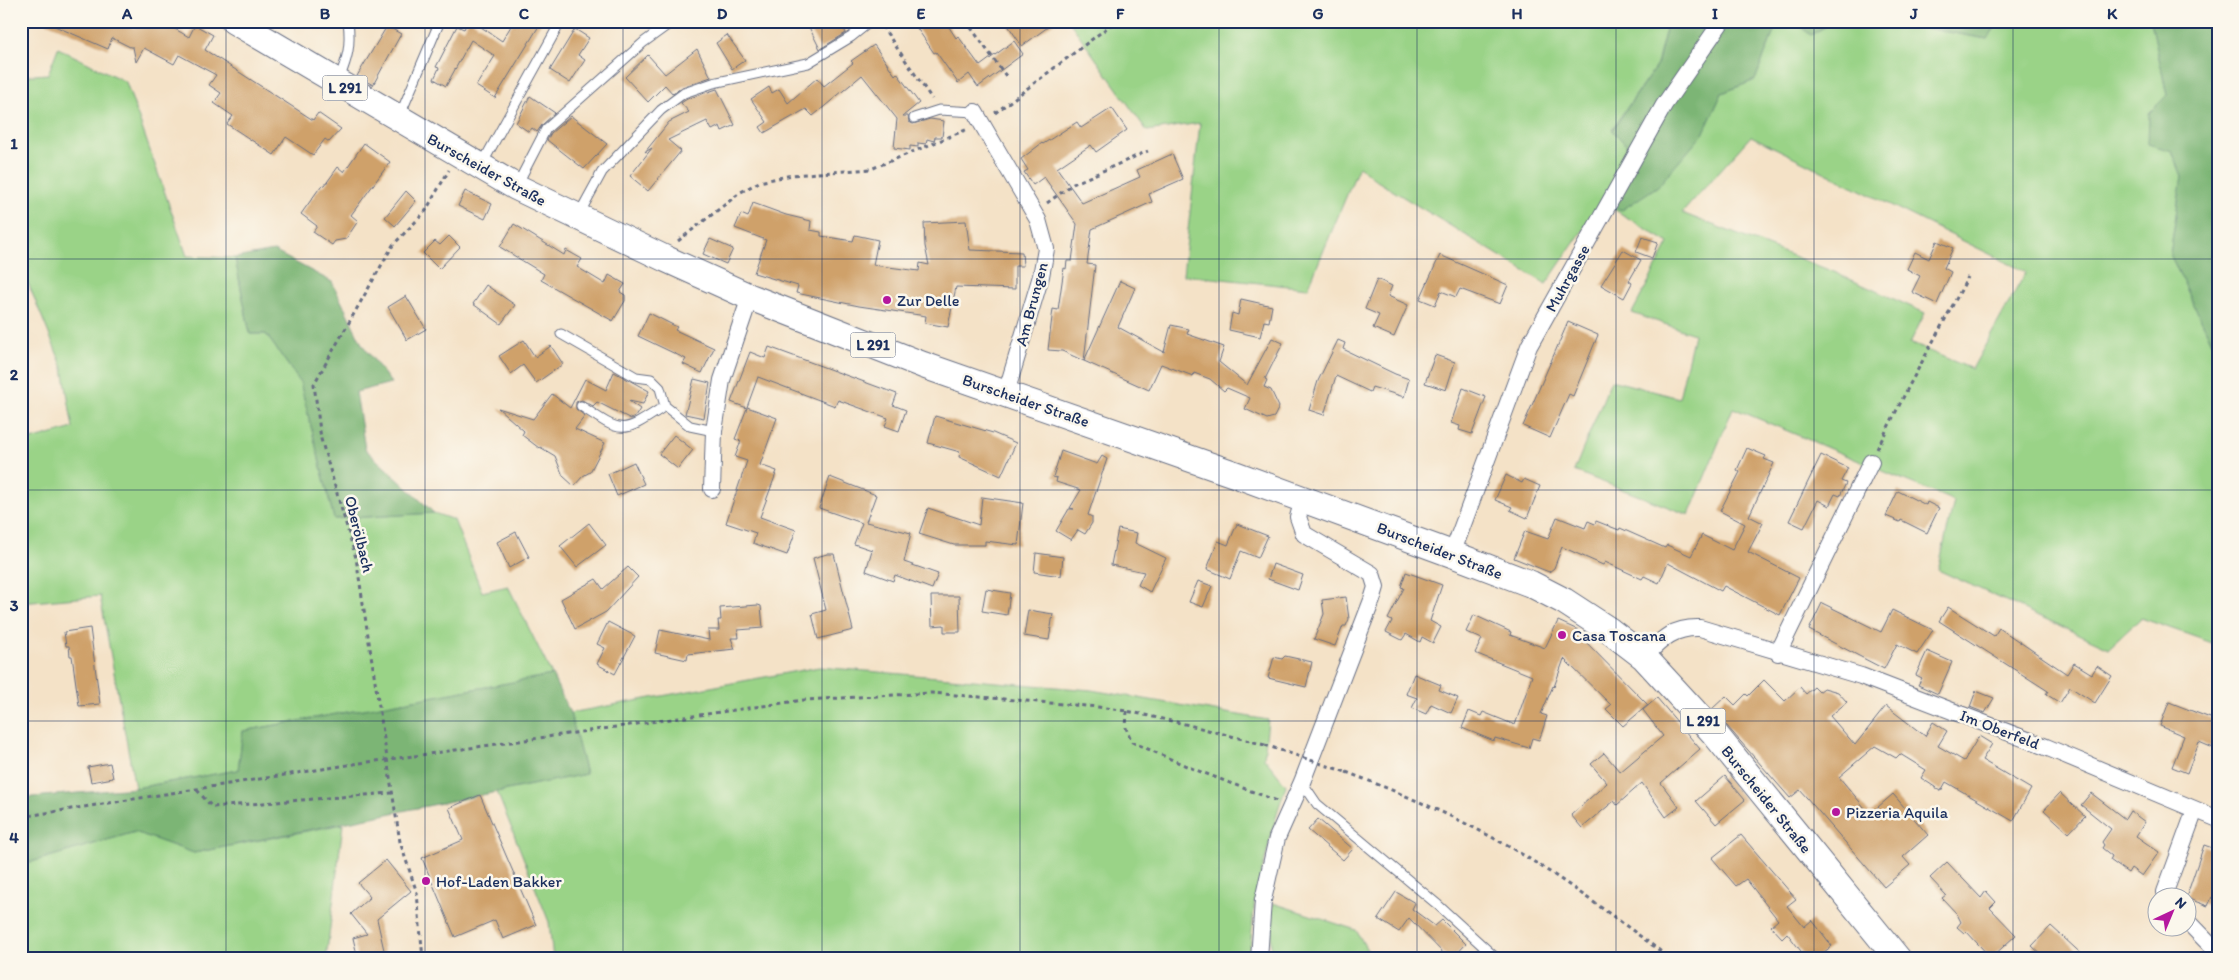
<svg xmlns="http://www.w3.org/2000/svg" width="2239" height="980" font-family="Itim,sans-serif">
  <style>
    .green { fill: #9ad387; stroke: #5a8172; fill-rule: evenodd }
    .forest { fill: #7bb574; stroke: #4b7269 }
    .building { fill: #cfa16b }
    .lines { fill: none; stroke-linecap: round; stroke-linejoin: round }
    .lane-casing { stroke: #676e83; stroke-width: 11 }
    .street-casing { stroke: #676e83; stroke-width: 18 }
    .primary-casing { stroke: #676e83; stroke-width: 28 }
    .path { stroke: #676e83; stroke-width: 3; stroke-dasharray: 4 4; stroke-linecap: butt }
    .lane { stroke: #fff; stroke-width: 9 }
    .street { stroke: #fff; stroke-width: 16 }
    .primary { stroke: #fff; stroke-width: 26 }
    .path-bridge { stroke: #676e83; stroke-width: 3; stroke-dasharray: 4 4; stroke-linecap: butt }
    .grid { fill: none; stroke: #1b2f5e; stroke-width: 1; stroke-opacity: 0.55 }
    .poi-dot { fill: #b5179e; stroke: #fbf7ec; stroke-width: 2 }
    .labels { text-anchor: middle; stroke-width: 5; stroke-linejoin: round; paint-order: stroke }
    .shield { fill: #fbf7ec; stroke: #5e6b89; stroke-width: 1 }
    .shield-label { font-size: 15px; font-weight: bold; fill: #1b2f5e }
    .street-label { font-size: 16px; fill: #1b2f5e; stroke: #fbf7ec }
    .poi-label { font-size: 16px; fill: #1b2f5e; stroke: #fbf7ec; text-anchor: start }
    .neatline { fill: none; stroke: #1b2f5e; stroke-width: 2 }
    .grid-label { font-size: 16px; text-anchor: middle; font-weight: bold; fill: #1b2f5e }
  </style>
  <rect width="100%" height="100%" fill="#fbf7ec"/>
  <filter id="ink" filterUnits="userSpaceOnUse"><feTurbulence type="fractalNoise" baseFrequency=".02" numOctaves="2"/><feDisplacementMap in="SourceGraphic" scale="10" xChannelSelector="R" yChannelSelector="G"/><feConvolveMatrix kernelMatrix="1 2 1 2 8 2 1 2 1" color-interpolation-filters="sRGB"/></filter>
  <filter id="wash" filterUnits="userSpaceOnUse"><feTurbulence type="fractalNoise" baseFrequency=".0096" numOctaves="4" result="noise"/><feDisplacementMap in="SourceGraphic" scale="20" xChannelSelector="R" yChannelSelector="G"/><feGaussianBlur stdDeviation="1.12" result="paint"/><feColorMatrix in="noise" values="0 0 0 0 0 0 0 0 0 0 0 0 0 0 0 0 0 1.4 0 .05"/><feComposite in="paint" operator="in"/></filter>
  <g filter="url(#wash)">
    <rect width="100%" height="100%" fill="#f4e2c7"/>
    <path class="green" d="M1069 21H1668L1657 65 1612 129 1703 134 1722 93 1755 80 1778 21H1793L1811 35 1834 21H1886L1987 39 2000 21H2151L2167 95 2149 113 2172 151 2182 176 2170 254 2218 355V645L2141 618 2109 648 1938 570 1954 501 1733 408 1689 515 1574 471 1611 380 1679 398 1694 334 1632 313 1669 243 1602 202 1546 284 1377 181 1359 166 1308 288 1183 275 1200 123 1147 131ZM1751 136 2026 272 1972 369 1910 343 1925 313 1834 272 1682 213Z
      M58 48 126 82 187 256 235 258 250 334H266L300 382 334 519 434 513 454 520 482 592 508 586 552 675 243 731 238 770 135 788 100 596 21 603V443L73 428 63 368 21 266V76L48 74Z
      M819 667 1091 690 1268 720 1264 758 1286 785 1278 810 1255 898 1249 959H614L596 956 553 959 549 922 497 792 586 774 570 713Z
      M343 824 326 959H21V865L135 832 194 853Z
      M1273 903 1356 930 1372 959H1270Z"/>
    <path class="forest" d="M1668 21H1778L1755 80 1722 93 1703 134 1658 186 1622 210 1602 202 1631 150 1612 130 1657 65Z
      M1793 21H1834L1811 35Z
      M1886 21H2000L1987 39Z
      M2151 21H2218V355L2170 254 2182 176 2172 151 2148 144 2149 113 2167 95Z
      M274 251 332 282 362 344 391 383 356 392 365 449 434 513 334 519 300 382 266 334H250L235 258Z
      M552 675 570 713 586 774 194 853 135 832 21 865V798L135 788 238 770 243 731Z"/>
    <g id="blocks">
      <path class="building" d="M43 21H122L135 28 138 21H161L189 37 195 25 213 35 205 50 313 120 318 113 341 129 329 142 325 139 313 155 286 137 274 155 227 124 233 116 214 103 221 93 209 85 216 75 179 55 174 64 144 48 136 62 133 47H130L112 38 108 49Z
        M468 21H472L502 41 514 21H542L495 98 476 86 495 56 471 40 446 86 434 79 439 68 436 67 457 26 464 29Z
        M806 21H840L846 33 820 49Z
        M912 21H945L956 38 958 36 980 66 1014 41 1023 54 978 87 969 74 958 83 936 52 934 53Z
        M1005 21H1056L1022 46Z
        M387 26 401 34 373 85 357 76Z
        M575 29 589 38 578 55 585 60 570 83 550 70Z
        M727 35 745 60 732 69 716 43Z
        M874 45 895 75 897 73 919 103 903 116H908L909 122 913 124 930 119 944 121 942 137H935L934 141 927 139 926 144 918 143V147L910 146V150L894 148 897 119 862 75 813 116 806 109 764 133 760 127 767 122 751 99 769 87 772 93 779 89 788 103 817 78 824 86 853 63 851 61Z
        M697 49 711 77 682 87 673 94 665 85 648 102 625 77 648 55 665 74Z
        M717 89 735 125 722 131 720 126 712 130 707 121 668 140 681 151 648 191 630 176 652 148 645 152 669 122 689 112 681 103 687 99Z
        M530 96 555 113 542 125 537 132 532 128 529 132 516 123Z
        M1112 108 1127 130 1096 152 1091 145 1057 168 1082 203 1140 177 1137 170 1172 154 1183 179 1149 194 1152 202 1092 229 1087 264 1095 265 1084 361 1062 351 1048 350 1053 309 1058 310 1064 268 1066 269 1067 261H1072L1077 224 1044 177 1033 185 1024 172 1028 170 1021 159 1042 143 1043 144 1077 122 1081 128Z
        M571 116 607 144 584 169 547 140 551 133Z
        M364 143 390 162 351 215 358 221 346 239 335 241 332 245 313 232 317 226 301 214 321 186 325 185 338 167 344 172Z
        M406 191 416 201 395 226 385 217Z
        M465 191 492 204 485 219 458 206Z
        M753 203 786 215 811 221 810 230 821 232V236L853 241 855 235 878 240 873 265 919 271 920 263 929 265 925 246 924 223 966 221 970 250 1022 252 1023 266H1015V289L956 287 948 327 925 323 926 316 859 306 796 293 798 286 754 273 766 240 735 228 741 214 748 217Z
        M514 224 564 255 566 250 582 259 577 267 605 284 609 275 625 284 620 292 625 295V301L613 321 541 280 544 274 500 247Z
        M449 236 460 247 439 269 423 253 435 241 440 245Z
        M1642 237 1658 242 1652 258 1636 252Z
        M710 239 733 249 726 264 703 254Z
        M1937 241 1953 248 1944 268 1951 272 1937 304 1912 292 1920 276 1907 269 1915 252 1929 259Z
        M1623 250 1641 260 1629 281 1632 283 1624 298 1601 285Z
        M1440 255 1508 285 1500 304 1460 289 1456 297 1441 291 1435 305 1420 299Z
        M1377 279 1392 286 1388 296 1408 305 1394 337 1373 328 1379 315 1365 309Z
        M1120 281 1135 288 1118 327 1164 352 1171 325 1189 329 1187 334 1224 347 1219 362 1247 385 1272 338 1283 343 1265 379 1267 380 1264 387 1271 390 1279 407 1274 417 1267 419 1245 409 1250 398 1227 388 1224 391 1210 379 1194 373 1193 376 1161 364 1149 390 1084 361Z
        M486 285 515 305 501 324 473 304Z
        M406 296 426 329 407 340 388 307Z
        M1241 299 1272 306 1269 322 1264 321 1260 337 1229 330 1232 313 1238 315Z
        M649 313 677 327 675 330 714 348 702 373 683 364 686 359 638 336Z
        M1568 322 1598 335 1573 396 1569 394 1550 438 1523 426Z
        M524 340 535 357 551 346 563 364 536 383 523 365 511 374 499 356Z
        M1338 340 1345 343 1343 349 1395 374 1409 379 1404 397 1372 387 1370 392 1336 376 1324 415 1309 410 1318 381Z
        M769 347 897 394 893 405 906 410 899 431 885 426 888 418 838 400 835 406 758 377 747 407 777 418 760 465 777 471 760 517 796 530 787 555 753 543 756 533 726 523 747 461 735 457 741 441 735 439 747 408 731 402 750 352 765 358Z
        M1435 355 1455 362 1446 390 1425 383Z
        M614 372 649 391 643 404 629 401 640 409 635 417 631 419 597 402 593 406 582 400 576 402V409L585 416 575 429 605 443 590 472 583 476 574 486 563 476 555 456 540 447 539 448 522 435 524 431 498 408 533 419 552 394 570 408 585 379 606 390Z
        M694 379 710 383 704 418 685 414Z
        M1463 388 1486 397 1472 434 1459 430 1460 426 1451 423Z
        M935 416 993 433 1016 443 1001 476 959 457 960 452 928 443Z
        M674 435 693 450 678 469 659 454Z
        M1747 448 1766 456 1764 459 1774 463 1749 516 1763 523 1748 552 1799 578 1780 615 1724 586 1721 591 1668 563 1659 583 1644 576 1642 579 1605 562 1603 565 1562 547 1554 568 1549 572 1514 558 1525 531 1548 539 1557 517 1585 528 1588 521 1595 524 1596 521 1619 530 1620 528 1665 548 1667 545 1691 556 1702 535 1732 550 1745 524 1720 511 1740 472 1737 470Z
        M1061 451 1097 464 1102 456 1107 459 1088 515 1092 517V523L1085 534 1078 530 1071 540 1056 531 1069 509H1074L1070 508 1081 490 1056 482 1057 478 1053 477Z
        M1821 455 1848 468 1841 481 1846 483 1840 496 1835 494 1829 506 1818 500 1804 528 1789 521Z
        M634 462 644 484 617 496 608 474Z
        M1506 475 1522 483 1524 479 1540 486 1527 518 1510 510 1512 507 1495 500Z
        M830 477 876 495 866 522 911 533 904 562 938 574 932 589 895 575 893 581 866 571 872 550 854 544 862 523 819 508Z
        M1898 491 1926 505 1927 502 1939 508 1927 533 1901 520 1900 522 1886 516Z
        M982 497 1023 503 1018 545 985 541V545H954L919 534 928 508 979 525Z
        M589 523 606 545 577 567 560 546Z
        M1237 524 1268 536 1258 558 1241 551 1230 579 1207 569 1218 541 1228 545Z
        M1118 529 1137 533 1135 543 1166 558 1150 592 1138 585 1144 572 1111 565Z
        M516 532 529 557 509 568 497 542Z
        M1036 553 1063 557 1061 576 1034 572Z
        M827 554H834L853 630 818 639 812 614 826 610 813 558Z
        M1273 564 1303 575 1298 590 1268 579Z
        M628 567 638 577 606 612 575 629 561 599 596 579 603 589Z
        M1406 572 1442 585 1430 621 1441 627 1433 643 1422 637 1420 642 1406 634 1402 640 1386 632 1392 621 1388 619 1404 588 1401 587Z
        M1198 581 1212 586 1203 607 1189 602Z
        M986 589 1010 593 1007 615 982 611Z
        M931 596H959L960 632H944V625L932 626Z
        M1346 597 1349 619 1346 626H1343L1335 646 1314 639 1324 614 1322 600Z
        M1822 603 1881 632 1892 610 1933 630 1917 654 1897 644 1884 669 1809 630Z
        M758 605 761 606 763 628 738 630 739 638H731L735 649 688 654 687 660 655 653 660 630 709 640 708 630H719L718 620H721L720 608Z
        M1948 607 1994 636 1999 628 2067 674 2074 663 2092 674 2097 666 2112 676 2095 703 2070 687 2060 703 2046 694 2048 691 1939 621Z
        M1028 610 1053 614 1049 640 1024 636Z
        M1474 615 1511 632 1510 635 1545 648 1558 621 1578 630 1576 632 1648 705 1623 726 1606 709 1611 705 1564 659 1554 687 1553 686 1541 714 1547 716 1542 732 1539 740 1532 738 1529 748 1495 738 1494 741 1462 728 1469 711 1481 716 1483 712 1515 725 1532 676 1475 653 1482 639 1466 632Z
        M608 622 635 636 615 674 597 664 605 648 597 644Z
        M90 628 100 704 79 706 72 656H70L69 646H66L64 632Z
        M1927 651 1952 662 1938 694 1918 685 1922 678 1916 675Z
        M1285 656 1312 662 1306 687 1268 678 1274 657 1282 659Z
        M1414 674 1441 685 1439 690 1458 698 1451 713 1431 704 1426 714 1412 708 1417 698 1406 694Z
        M1764 680 1785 701 1800 687 1806 694 1814 687 1819 692 1824 688 1838 692 1847 702 1830 716 1855 745 1886 706 1925 736 1933 722 1947 731 1938 746 1964 761 1979 736 1992 744 1982 760 2031 789 2013 821 1946 782 1941 791 1921 778 1926 770 1900 754 1896 758 1875 746 1839 777 1870 814 1893 794 1928 835 1903 857 1910 865 1884 887 1800 790 1790 798 1712 709 1726 696 1735 705 1746 694 1748 696Z
        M1976 691 1994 698 1985 713 1970 707Z
        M1657 698 1700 749 1661 783 1679 807 1666 817 1642 783 1617 805 1614 801 1582 828 1571 815 1607 783 1591 764 1604 753 1620 772 1663 736 1643 710Z
        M2169 702 2218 721V750L2199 742 2187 773 2172 767 2184 736 2160 726Z
        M110 763 113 778 91 782 88 767Z
        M1725 776 1745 800 1716 824 1696 801Z
        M2060 793 2085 816 2069 833 2044 810Z
        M2091 793 2125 819 2130 811 2145 822 2136 836 2159 852 2142 876 2131 868 2128 873 2121 868 2110 860 2112 856 2102 848 2104 845 2102 842 2111 829 2081 805Z
        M480 795 536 925 503 939 495 920 455 937 422 858 463 840 449 808Z
        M1318 819 1353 849 1343 860 1308 830Z
        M1741 835 1796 899 1787 906 1804 927 1812 920 1832 946 1815 959H1807L1787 933 1782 938 1771 926 1778 920 1746 879 1736 886 1712 858Z
        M2204 845 2218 850V899L2212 897 2208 906 2186 898Z
        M386 860 411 891 377 919 386 959H358L353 938 367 934 351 914 370 897 358 883Z
        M1947 862 1981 898 1986 891 1996 902 1990 908 2016 935 1991 958 1966 931 1964 933 1957 927 1961 922 1957 914 1942 898 1946 895 1930 878Z
        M1396 892 1415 903 1412 909 1435 926 1442 920 1466 944 1452 959H1449L1409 918 1399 932 1378 919Z
        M2051 926 2087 959H2046L2032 946Z"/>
    </g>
  </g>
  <g filter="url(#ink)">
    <use href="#blocks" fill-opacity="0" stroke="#676e83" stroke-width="1"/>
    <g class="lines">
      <g class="lane-casing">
        <path id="lane" d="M339 79C348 57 351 45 348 21
          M400 115 440 21
          M914 118 939 110 975 112
          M481 166 561 21
          M517 185 546 129 644 42 673 21
          M578 216 602 172 661 110 684 93 713 83 808 63 851 37 871 21
          M561 334 636 377 651 379 660 388 665 406 690 426 714 431
          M581 406C624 435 622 434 665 406
          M1302 782 1317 804 1438 905 1497 959"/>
      </g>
      <g class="street-casing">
        <path id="street" d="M975 112 1038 220 1046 249 1041 276 1006 393
          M712 489 714 431 722 380 750 297
          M1452 554 1529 346 1664 105 1722 21
          M1778 653 1871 462
          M1644 657C1662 639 1673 627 1700 628L1861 676 2046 747 2218 819
          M2168 898 2165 892 2195 810
          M2186 920 2218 953
          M1259 959 1263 900 1277 838 1302 782 1372 600 1376 587 1372 574 1304 534 1298 517 1303 500"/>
      </g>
      <g class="primary-casing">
        <path id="primary" d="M234 21 516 187 666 259 750 297 923 365 1237 475 1452 554 1531 584 1564 601 1610 631 1644 657 1714 733 1898 959"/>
      </g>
      <path class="path" d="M966 21 1006 76
        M882 26 932 99
        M995 113 1116 21
        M1047 203 1073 184 1148 151
        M678 241 741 192 759 182 792 175 871 169 968 129
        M1877 449 1910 384 1968 277
        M1127 711 1126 728 1132 742 1191 768 1277 801
        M414 756 804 700 932 693 1098 707 1127 711 1189 725 1265 745
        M1346 772C1409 796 1471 823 1528 858 1577 889 1624 924 1671 959
        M197 790 212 807 391 793
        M21 817 360 763
        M423 959 417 893 400 842 356 558 321 439 314 384 393 245 425 212 449 170"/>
      <use href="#lane" class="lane"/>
      <use href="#street" class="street"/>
      <use href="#primary" class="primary"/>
      <path class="path-bridge" d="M1265 745 1346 772
        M360 763 414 756"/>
    </g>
  </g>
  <path class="grid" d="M226 21V959M425 21V959M623 21V959M822 21V959M1020 21V959M1219 21V959M1417 21V959M1616 21V959M1814 21V959M2013 21V959M21 259H2218M21 490H2218M21 721H2218"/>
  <g class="poi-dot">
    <circle cx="887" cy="300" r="5"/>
    <circle cx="1562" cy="635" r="5"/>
    <circle cx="1836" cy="812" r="5"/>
    <circle cx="426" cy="881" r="5"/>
  </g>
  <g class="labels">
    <g class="shield">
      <rect x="322.5" y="75.5" width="45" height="25" rx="4"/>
      <rect x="850.5" y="332.5" width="45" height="25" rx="4"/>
      <rect x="1680.5" y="708.5" width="45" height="25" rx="4"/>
    </g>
    <g class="shield-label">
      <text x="345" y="93">L 291</text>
      <text x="873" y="350">L 291</text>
      <text x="1703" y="726">L 291</text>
    </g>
    <g class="street-label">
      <text transform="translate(487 169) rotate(29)" y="6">Burscheider Straße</text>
      <text transform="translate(1567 278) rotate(-61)" y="6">Muhrgasse</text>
      <text transform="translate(1031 304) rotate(-75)" y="6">Am Brungen</text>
      <text transform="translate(1026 400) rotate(19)" y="6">Burscheider Straße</text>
      <text transform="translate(360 534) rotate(76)" y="6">Oberölbach</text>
      <text transform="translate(1440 550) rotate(21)" y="6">Burscheider Straße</text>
      <text transform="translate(2000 729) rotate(21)" y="6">Im Oberfeld</text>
      <text transform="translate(1767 799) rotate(51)" y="6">Burscheider Straße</text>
    </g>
    <g class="poi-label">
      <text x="897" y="306">Zur Delle</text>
      <text x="1572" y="641">Casa Toscana</text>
      <text x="1846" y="818">Pizzeria Aquila</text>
      <text x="436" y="887">Hof-Laden Bakker</text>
    </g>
  </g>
  <rect width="2239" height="980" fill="none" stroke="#fbf7ec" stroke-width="55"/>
  <g transform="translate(2172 912) rotate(44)"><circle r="24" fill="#fbf7ec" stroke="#a1a7b3"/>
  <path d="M0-4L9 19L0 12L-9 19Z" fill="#b5179e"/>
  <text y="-8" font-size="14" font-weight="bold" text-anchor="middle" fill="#1b2f5e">N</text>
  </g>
  <rect x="28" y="28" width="2184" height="924" class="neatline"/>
  <g class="grid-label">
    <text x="127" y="19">A</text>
    <text x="325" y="19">B</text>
    <text x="524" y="19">C</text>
    <text x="722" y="19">D</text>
    <text x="921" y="19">E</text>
    <text x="1120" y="19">F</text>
    <text x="1318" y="19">G</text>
    <text x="1517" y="19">H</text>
    <text x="1715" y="19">I</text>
    <text x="1914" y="19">J</text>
    <text x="2112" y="19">K</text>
    <text x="14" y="149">1</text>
    <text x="14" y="380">2</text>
    <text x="14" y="611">3</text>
    <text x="14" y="843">4</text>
  </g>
</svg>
